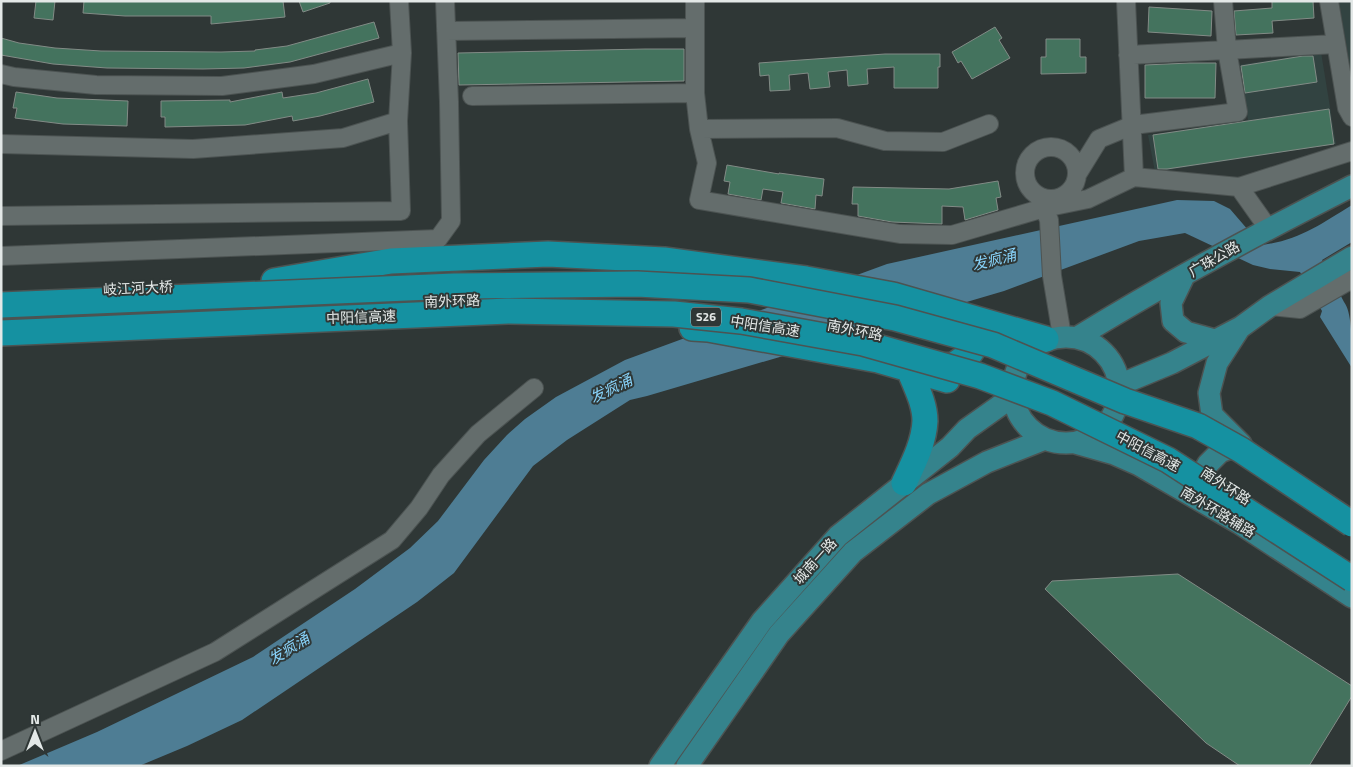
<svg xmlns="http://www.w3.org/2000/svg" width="1353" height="767" font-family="'Titillium Web','Noto Sans SC',sans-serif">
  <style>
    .built { fill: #324341 }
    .water { fill: #4e7d94 }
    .building { fill: #44735e; stroke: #828b86 }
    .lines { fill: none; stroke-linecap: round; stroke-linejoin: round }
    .minor-casing { stroke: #4c5352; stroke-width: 20 }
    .major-casing { stroke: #4c5352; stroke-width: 24 }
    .highway-casing { stroke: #4c5352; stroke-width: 28 }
    .minor { stroke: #646d6c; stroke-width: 18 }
    .major { stroke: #35838c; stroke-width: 21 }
    .highway { stroke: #1591a1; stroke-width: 25 }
    .highway-bridge-casing { stroke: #4c5352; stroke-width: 28; stroke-linecap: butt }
    .highway-bridge { stroke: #1591a1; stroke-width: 25 }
    .labels { text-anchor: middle; stroke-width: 4; stroke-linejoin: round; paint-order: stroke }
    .shield { fill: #2f3736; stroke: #adb3b2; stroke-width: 1 }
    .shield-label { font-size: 12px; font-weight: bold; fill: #e3e8e7 }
    .street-label { font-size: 14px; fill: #e3e8e7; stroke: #2f3736 }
    .water-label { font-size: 15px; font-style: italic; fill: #88d3fa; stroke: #2f3736 }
  </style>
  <rect width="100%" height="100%" fill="#2f3736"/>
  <path class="built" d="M1339 1H1352V78Z
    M1321 52 1336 144 1155 172 1148 135 1248 120 1239 65Z"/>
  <path class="water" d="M1177 200 1214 201 1230 209 1261 245C1298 241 1321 224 1352 205V242L1322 260 1344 302C1353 313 1352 352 1352 368L1320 317 1322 311 1300 272 1270 269 1253 265 1185 233 1139 241 1004 291 647 396 630 400 567 440 533 466 454 573 417 602 242 720 187 746 139 766H17L97 732 253 657 355 589 410 548 438 521 484 460 507 435 525 419 556 397 625 360 887 264Z"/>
  <path class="building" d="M36 1H55L53 20 34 18Z
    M84 1H283L285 17 211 24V16H125L83 13Z
    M299 1H330V3L303 12Z
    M1272 1H1313L1314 18 1272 21 1273 33 1236 35 1234 11 1272 8Z
    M1149 7 1212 11 1211 36 1148 32Z
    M374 22 379 38 290 62 244 68 203 69 107 68 53 64 1 55V38L19 43 55 48 101 51 221 52 255 51V50L287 46Z
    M995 27 1002 38 999 40 1010 58 972 79 961 61 958 63 952 52Z
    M1046 39H1080V57H1086V73L1041 74V57H1046Z
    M645 49H684V81L459 85 458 53Z
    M885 54H940V67H938V88H894V67L867 69 868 84 848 86 847 70 828 72 830 87 810 89 808 73 789 75 790 90 770 91 769 75 760 76 759 63Z
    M1303 56H1313L1317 82 1245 93 1241 66Z
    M1190 63H1216L1215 98H1145V65Z
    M368 79 374 102 320 116 293 121 292 116 245 125 165 127V117H161V101L230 100V102L282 92 283 98 316 93Z
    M16 92 57 98 128 101 127 126 63 124 15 118 17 108H13Z
    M1329 109 1334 144 1167 169H1158L1153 135Z
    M727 165 779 174V173L824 179 822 196 816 195 815 209 781 203 783 192 763 189 761 200 728 194 730 182 724 181Z
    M998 181 1001 197 996 198 998 210 965 220 963 207 942 206V224L892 222 858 216V204H852L853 187 949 189Z
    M1178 574 1352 686V696L1309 766H1240L1206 743 1045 589 1052 581Z"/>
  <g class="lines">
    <g class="minor-casing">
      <path id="minor" d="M695 1V93L699 129 707 163 699 200 900 234 952 235 1044 208 1088 199 1134 177 1239 187 1352 151
        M1126 1 1134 177
        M1329 1 1347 108 1352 117
        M446 31 695 28
        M1128 55 1227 50 1223 1
        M1 74 14 77 96 85 222 86 314 74 402 53
        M472 96 695 93
        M699 129 837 128 885 141 943 142 989 124
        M1 144 193 149 343 138 398 121
        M1025 173a26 26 0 1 1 52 0a26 26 0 1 1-52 0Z
        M1078 173 1099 139 1133 125 1238 112 1227 50 1336 44
        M1239 187 1268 228
        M1043 198 1044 208 1049 220 1052 276 1062 336
        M1 216 401 211 398 121 402 53 399 1
        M1 256 438 239 451 221 449 102 445 1
        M1270 306 1300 309 1352 279
        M1 751 215 652 392 540 419 508 441 475 478 434 534 388"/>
    </g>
    <g class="major-casing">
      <path id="major" d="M1184 276 1171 303 1173 321 1186 332 1215 340
        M1013 390a53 53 0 1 1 106 0a53 53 0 1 1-106 0Z
        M1078 337C1167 282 1259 233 1352 186
        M1119 385 1172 363 1241 327 1270 306 1352 257
        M1075 443 1114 454 1139 465 1239 523 1352 597
        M1203 497 1199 480 1208 464 1220 452 1241 444 1212 415 1209 393 1217 363 1239 329
        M660 766 762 621 838 536 950 447 967 429 1012 397
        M687 766 779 634 853 552 928 494 987 462 1045 439"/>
    </g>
    <g class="highway-casing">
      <path id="highway" d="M274 281 391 261 548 254 664 260 806 279 893 295 1046 339
        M347 306 435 301
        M692 328 708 329 878 360 947 380
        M904 483C913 464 924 443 925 421 925 403 915 385 909 369L954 365 969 355 973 349 974 336 966 322"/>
    </g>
    <use href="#minor" class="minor"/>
    <use href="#major" class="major"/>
    <use href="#highway" class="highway"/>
    <g class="highway-bridge-casing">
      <path id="highway-bridge" d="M1 305 454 286 637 284 749 290 895 318 993 345 1125 401 1198 426 1241 450 1352 524
        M1 333 508 311 674 314 741 321 863 343 980 376 1052 403 1168 460 1352 579"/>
    </g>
    <use href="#highway-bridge" class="highway-bridge"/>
  </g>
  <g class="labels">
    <rect class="shield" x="691" y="307.5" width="30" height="19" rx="4"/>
    <g class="shield-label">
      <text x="706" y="321">S26</text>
    </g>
    <g class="street-label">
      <text transform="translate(1214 259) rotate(-30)" y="5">广珠公路</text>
      <text transform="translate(138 288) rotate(-3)" y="5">岐江河大桥</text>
      <text transform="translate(452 301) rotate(-2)" y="5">南外环路</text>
      <text transform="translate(361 317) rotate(-2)" y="5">中阳信高速</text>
      <text transform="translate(765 326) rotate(9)" y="5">中阳信高速</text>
      <text transform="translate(855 330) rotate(11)" y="5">南外环路</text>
      <text transform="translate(1148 451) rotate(28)" y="5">中阳信高速</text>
      <text transform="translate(1226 486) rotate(33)" y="5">南外环路</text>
      <text transform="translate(1218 512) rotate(31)" y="5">南外环路辅路</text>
      <text transform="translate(815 561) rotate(-48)" y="5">城南一路</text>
    </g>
    <g class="water-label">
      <text transform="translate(994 260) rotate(-14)" y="5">发疯涌</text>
      <text transform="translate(611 389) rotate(-26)" y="5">发疯涌</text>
      <text transform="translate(289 649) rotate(-32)" y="5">发疯涌</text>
    </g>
  </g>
  <rect width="1353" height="767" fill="none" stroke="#e3e8e7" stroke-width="5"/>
  <g transform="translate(35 732)" stroke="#2f3736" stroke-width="4" paint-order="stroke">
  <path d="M0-4L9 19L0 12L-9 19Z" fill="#e3e8e7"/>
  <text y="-8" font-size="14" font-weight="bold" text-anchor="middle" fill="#e3e8e7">N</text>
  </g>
</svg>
